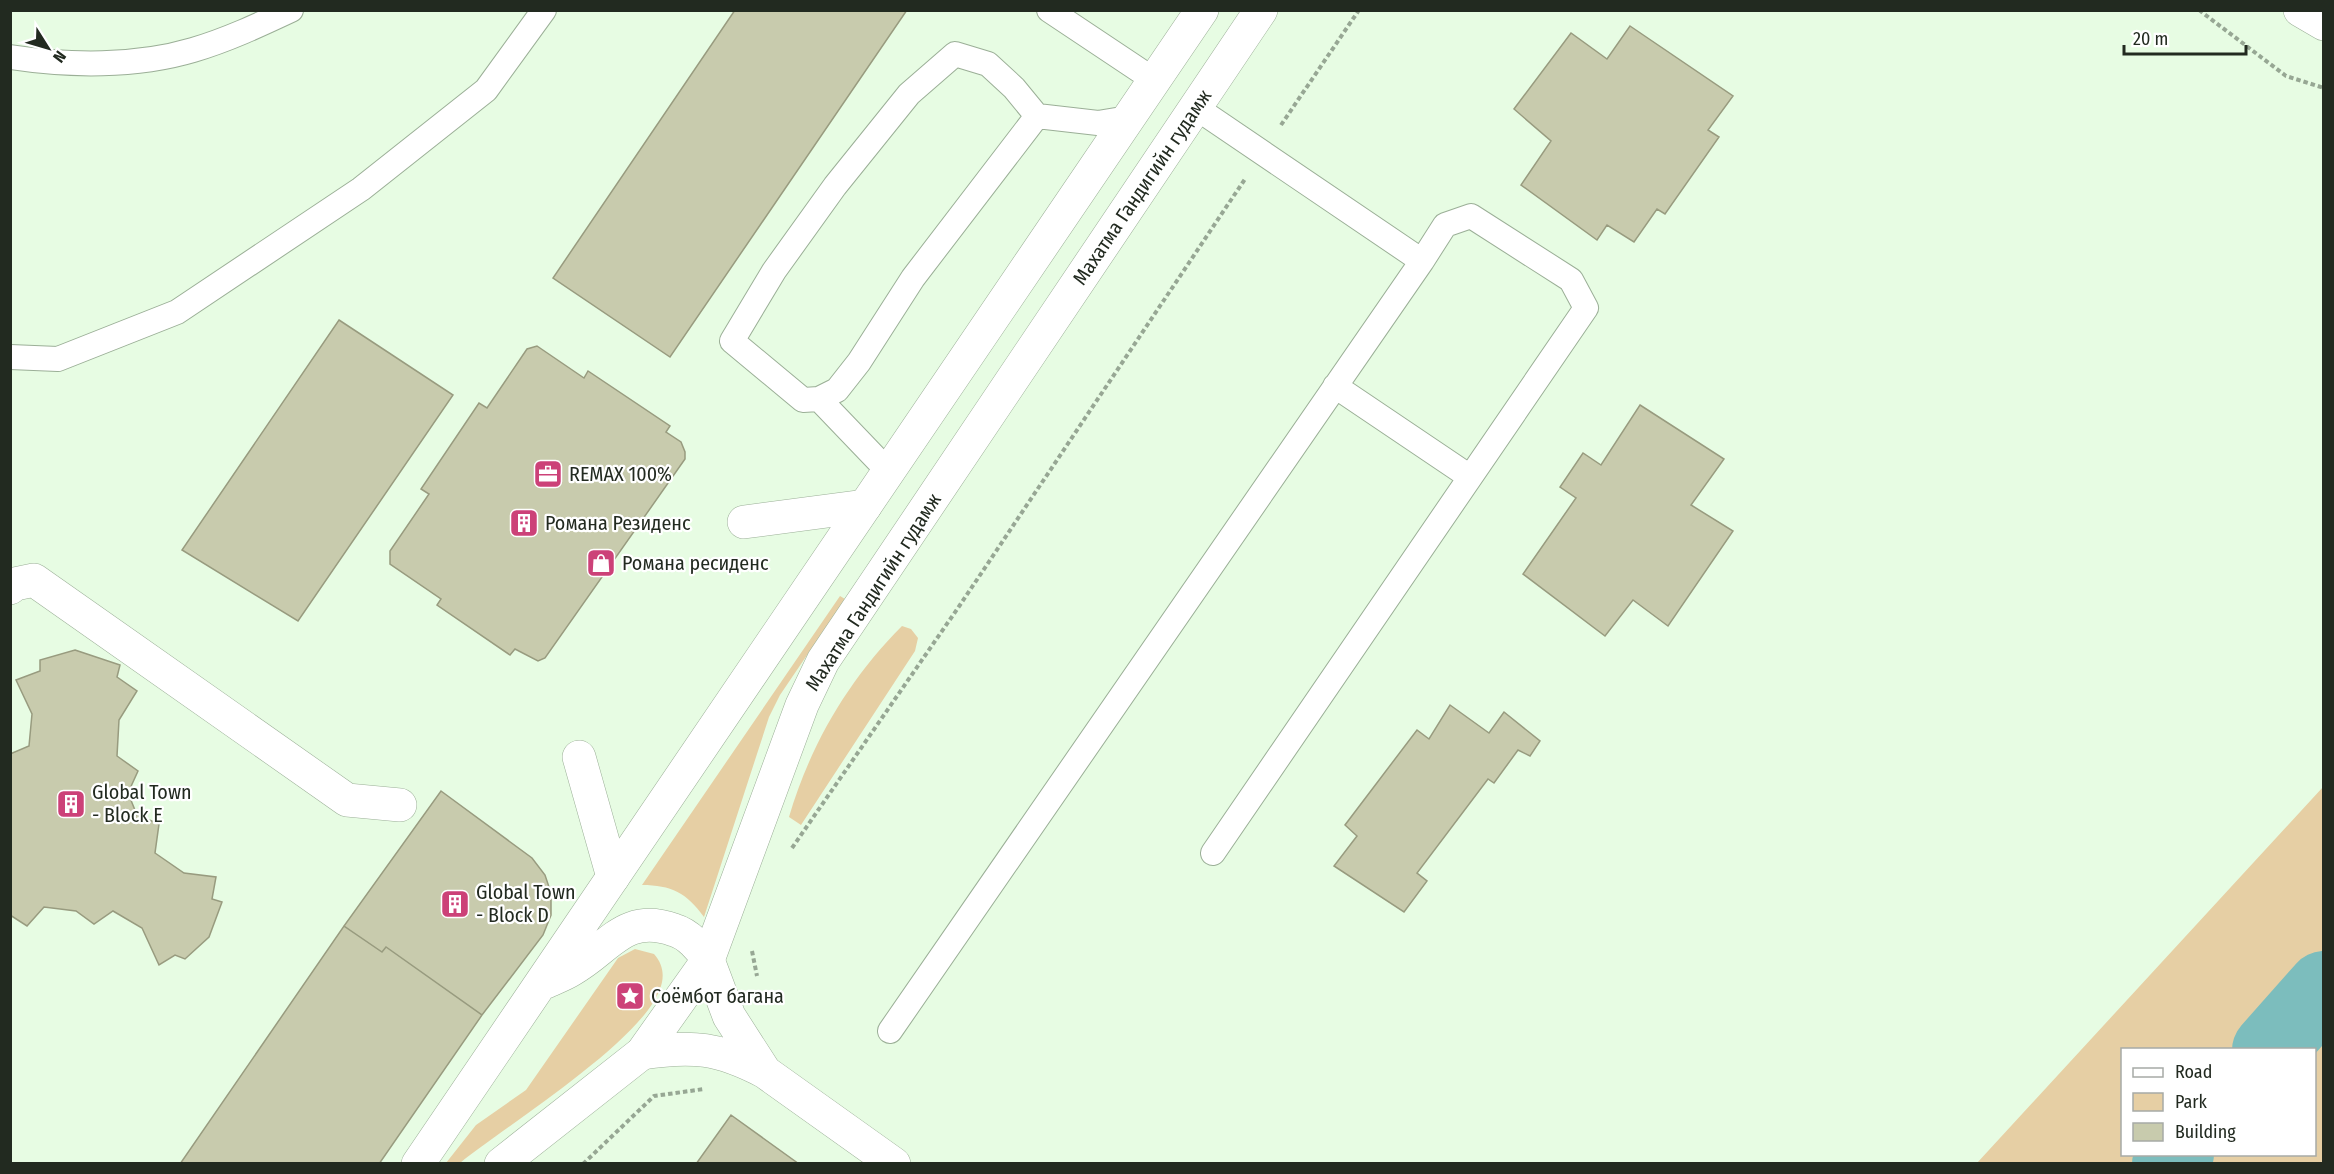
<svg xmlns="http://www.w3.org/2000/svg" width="2334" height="1174" font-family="'Fira Sans Condensed',sans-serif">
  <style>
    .green { fill: #e6cfa4; fill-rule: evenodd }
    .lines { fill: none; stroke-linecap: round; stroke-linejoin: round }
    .river { stroke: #7cbdbd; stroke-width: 74 }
    .building { fill: #c8cbad; stroke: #989b7f; stroke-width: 1.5 }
    .service-casing { stroke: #9baf97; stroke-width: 26 }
    .minor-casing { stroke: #9baf97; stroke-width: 34 }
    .tertiary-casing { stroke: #9baf97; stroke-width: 34 }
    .secondary-casing { stroke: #9baf97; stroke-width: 34 }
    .path { stroke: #97a794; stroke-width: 4; stroke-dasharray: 4.5 3; stroke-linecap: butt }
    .service { stroke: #fff; stroke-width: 24 }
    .minor { stroke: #fff; stroke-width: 33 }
    .tertiary { stroke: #fff; stroke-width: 33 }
    .secondary { stroke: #fff; stroke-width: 33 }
    .labels { text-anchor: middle; stroke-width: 4.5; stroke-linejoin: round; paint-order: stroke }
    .street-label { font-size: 20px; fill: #222a20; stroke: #fff }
    .poi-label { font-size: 20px; fill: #222a20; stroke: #fff; text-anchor: start }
  </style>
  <rect width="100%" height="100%" fill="#e7fce3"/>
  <path class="green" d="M840 596 845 599 780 695 769 717 704 917C687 893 671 885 642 885Z
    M902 626 911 629 918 638 915 651 801 825 789 817C810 745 849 679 902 626Z
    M2323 787V1163H1977ZM2122 1050H2314V1154H2122Z
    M635 949 654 954C663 964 665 976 660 989 641 1042 507 1125 460 1163H446L476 1125 526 1090 618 958Z"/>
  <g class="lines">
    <path class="river" d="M2269 1050 2324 988
      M2169 1164 2177 1154"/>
  </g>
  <path class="building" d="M735 10H907L670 357 553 278Z
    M1630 26 1733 96 1708 130 1719 137 1665 214 1657 209 1634 242 1607 225 1597 240 1521 185 1551 141 1514 109 1571 33 1607 59Z
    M339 320 453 395 298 621 182 550Z
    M537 346 584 378 588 371 670 426 666 432 681 442 685 452V459L545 658 538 661 515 649 510 655 437 605 441 599 390 564V551L429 494 421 489 479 403 487 408 527 349Z
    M1640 405 1724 459 1691 505 1733 531 1668 626 1633 600 1605 636 1523 574 1576 498 1560 487 1583 453 1601 465Z
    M75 650 120 665 117 677 137 691 119 720 117 756 138 771 128 793 137 815 159 824 155 853 184 873 216 877 212 899 222 902 209 937 185 959 175 955 159 965 142 928 113 911 94 924 76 911 44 907 27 926 10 915V754L29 746 32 714 16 680 40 671V660Z
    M1450 705 1489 733 1504 712 1540 741 1530 756 1518 750 1494 783 1488 779 1417 873 1427 881 1404 912 1334 866 1357 836 1345 825 1417 730 1429 739Z
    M441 791 532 858 545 875 551 893V915L543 935 482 1015 386 947 382 952 344 926Z
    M344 926 382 952 386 947 482 1015 379 1164H180Z
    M731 1115 799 1164H696Z"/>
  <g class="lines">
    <g class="service-casing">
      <path id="service" d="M1049 10 1154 80
        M10 57C69 66 136 67 193 50 227 40 259 25 291 10
        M1037 116 913 278 859 362 837 390 819 399 803 400 732 341 774 271 835 186 909 94 955 54 988 64 1014 88 1037 116 1098 123 1128 118
        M10 357 58 359 177 312 361 189 486 90 544 10
        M1335 386 1470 477
        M819 399 888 471
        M1213 853 1586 308 1571 280 1471 216 1445 225 1422 261
        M890 1031 1422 261 1195 107"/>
    </g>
    <g class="minor-casing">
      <path id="minor" d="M744 522 865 506
        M10 588 15 584 34 580 347 800 400 805
        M579 757 613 877"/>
    </g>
    <g class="tertiary-casing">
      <path id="tertiary" d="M708 960 729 1016 765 1072
        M642 1053C693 1045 719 1048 765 1072L894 1164"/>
    </g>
    <g class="secondary-casing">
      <path id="secondary" d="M2300 10 2324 24
        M546 982C554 978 563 975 571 970 609 949 624 912 674 930 688 934 701 948 708 960
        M418 1164 1202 10
        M501 1164 642 1053 708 960 802 705 823 661 1261 10"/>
    </g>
    <path class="path" d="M2199 10 2286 76 2324 88
      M1281 125 1359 10
      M792 848 960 605 1245 179
      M752 951 757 976
      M583 1164 654 1096 704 1089"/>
    <use href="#service" class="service"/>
    <use href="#minor" class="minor"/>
    <use href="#tertiary" class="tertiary"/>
    <use href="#secondary" class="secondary"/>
  </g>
  <defs>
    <g id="office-square" transform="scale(1.5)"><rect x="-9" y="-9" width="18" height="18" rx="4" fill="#cc4178" stroke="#fff"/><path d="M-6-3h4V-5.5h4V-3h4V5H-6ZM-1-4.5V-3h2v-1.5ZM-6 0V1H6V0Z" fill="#fff"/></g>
    <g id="building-square" transform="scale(1.5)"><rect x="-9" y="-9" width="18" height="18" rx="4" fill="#cc4178" stroke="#fff"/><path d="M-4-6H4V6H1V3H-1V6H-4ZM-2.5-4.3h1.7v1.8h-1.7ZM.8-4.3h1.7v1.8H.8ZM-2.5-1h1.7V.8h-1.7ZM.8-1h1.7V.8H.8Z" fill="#fff"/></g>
    <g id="shop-square" transform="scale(1.5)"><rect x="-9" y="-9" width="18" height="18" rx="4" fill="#cc4178" stroke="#fff"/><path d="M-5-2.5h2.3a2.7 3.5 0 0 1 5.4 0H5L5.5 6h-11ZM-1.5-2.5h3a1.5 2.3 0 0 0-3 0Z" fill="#fff"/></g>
    <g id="sight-square" transform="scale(1.5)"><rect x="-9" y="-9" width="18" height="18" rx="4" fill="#cc4178" stroke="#fff"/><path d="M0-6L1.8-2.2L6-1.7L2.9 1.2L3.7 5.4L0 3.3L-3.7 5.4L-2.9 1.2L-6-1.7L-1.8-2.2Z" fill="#fff"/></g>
  </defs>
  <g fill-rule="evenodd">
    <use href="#office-square" x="548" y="474"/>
    <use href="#building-square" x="524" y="523"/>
    <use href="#shop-square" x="601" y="563"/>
    <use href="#building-square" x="71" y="804"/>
    <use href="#building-square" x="455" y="904"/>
    <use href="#sight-square" x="630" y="996"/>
  </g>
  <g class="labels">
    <g class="street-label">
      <text transform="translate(1142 187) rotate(-56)" y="7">Махатма Гандигийн гудамж</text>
      <text transform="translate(873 592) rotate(-57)" y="7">Махатма Гандигийн гудамж</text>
    </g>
    <g class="poi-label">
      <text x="569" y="481">REMAX 100%</text>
      <text x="545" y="530">Романа Резиденс</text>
      <text x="622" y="570">Романа ресиденс</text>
      <text x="92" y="799">Global Town<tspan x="92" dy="23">- Block E</tspan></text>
      <text x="476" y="899">Global Town<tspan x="476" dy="23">- Block D</tspan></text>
      <text x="651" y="1003">Соёмбот багана</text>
    </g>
  </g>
  <rect width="2334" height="1174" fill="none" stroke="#222a20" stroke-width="24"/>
  <rect x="2121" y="1048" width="195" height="108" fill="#ffffff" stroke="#a7aaa6" stroke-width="1.5"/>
  <rect x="2133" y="1068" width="30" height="9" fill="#ffffff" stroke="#a7aaa6" stroke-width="1.5"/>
  <text x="2175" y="1078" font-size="18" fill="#222a20">Road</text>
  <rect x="2133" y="1093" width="30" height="18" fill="#e6cfa4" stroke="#a7aaa6" stroke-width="1.5"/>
  <text x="2175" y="1108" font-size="18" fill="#222a20">Park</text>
  <rect x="2133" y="1123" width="30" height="18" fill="#c8cbad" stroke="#a7aaa6" stroke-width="1.5"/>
  <text x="2175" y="1138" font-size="18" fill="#222a20">Building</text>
  <g transform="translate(48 48) rotate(127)" stroke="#ffffff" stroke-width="4.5" paint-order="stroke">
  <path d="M0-4.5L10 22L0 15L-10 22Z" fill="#222a20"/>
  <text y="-9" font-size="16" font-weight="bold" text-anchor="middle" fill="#222a20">N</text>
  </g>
  <path d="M2124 45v9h122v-9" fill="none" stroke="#222a20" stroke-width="3"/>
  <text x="2133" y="45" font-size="18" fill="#222a20" stroke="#ffffff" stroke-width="4.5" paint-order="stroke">20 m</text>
</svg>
